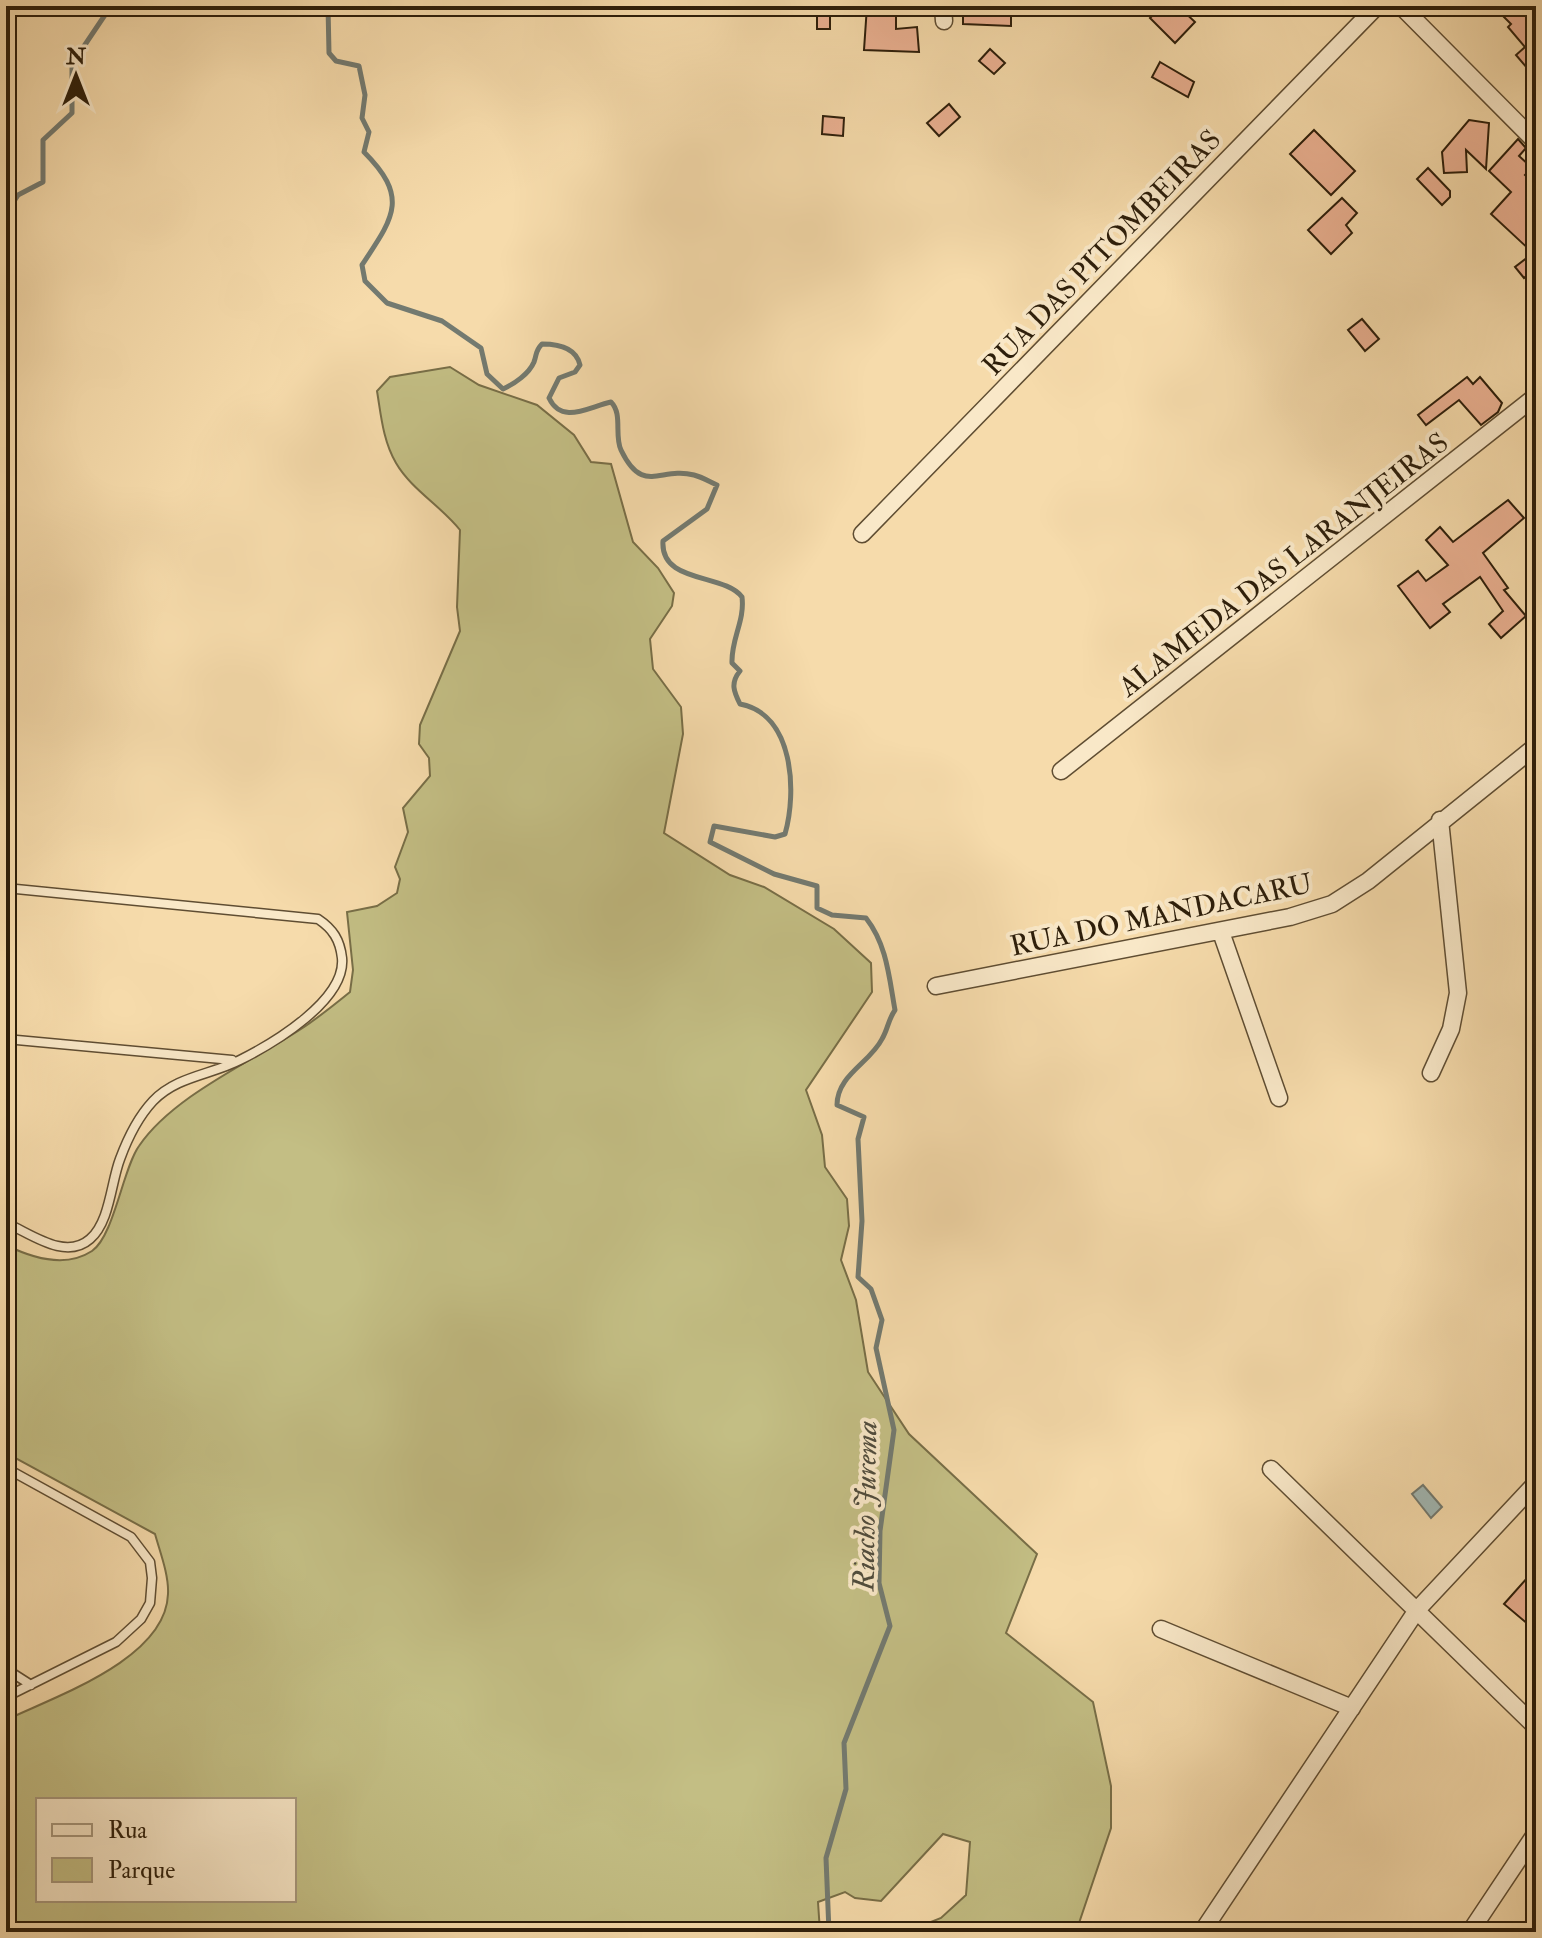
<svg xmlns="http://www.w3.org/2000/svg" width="1542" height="1938" font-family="'IM FELL Double Pica',serif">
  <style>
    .green { fill: #c3be84; stroke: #786e47; stroke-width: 2; fill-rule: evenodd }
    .water { fill: #a1b8b4; stroke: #737a70; stroke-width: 2 }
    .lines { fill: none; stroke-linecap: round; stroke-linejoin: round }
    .stream { stroke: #737a70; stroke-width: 5 }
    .building { fill: #ebb192; stroke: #2d1e0a; stroke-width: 2 }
    .service-casing { stroke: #5f4d32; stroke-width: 11 }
    .minor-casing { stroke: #5f4d32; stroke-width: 19 }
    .service { stroke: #f9e8c8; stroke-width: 8 }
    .minor { stroke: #f9e8c8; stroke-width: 16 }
    .labels { text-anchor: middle; stroke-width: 8; stroke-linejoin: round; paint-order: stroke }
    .street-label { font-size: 28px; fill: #2d1e0a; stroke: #f9e8c8 }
    .water-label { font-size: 30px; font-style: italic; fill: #504c3d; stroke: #f9e8c8 }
  </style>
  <rect width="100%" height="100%" fill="#f6dbab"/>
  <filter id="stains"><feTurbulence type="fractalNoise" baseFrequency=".0025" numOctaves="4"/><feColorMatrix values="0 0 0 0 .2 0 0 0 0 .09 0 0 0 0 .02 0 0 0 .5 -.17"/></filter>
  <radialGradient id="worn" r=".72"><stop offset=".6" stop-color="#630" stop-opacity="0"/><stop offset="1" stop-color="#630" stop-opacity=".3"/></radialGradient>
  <path class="green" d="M450 367 479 385 537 405 574 435 591 462 611 464 633 542 658 568 674 593 672 606 650 639 653 669 681 707 683 734 664 833 730 875 764 887 834 929 871 963 872 992 806 1090 822 1135 825 1167 847 1199 849 1226 841 1260 856 1300 868 1372 909 1434 1037 1554 1006 1633 1093 1702 1111 1786V1828L1076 1932H906L941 1918 966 1895 970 1842 943 1834 881 1901 855 1898 845 1892 818 1902 820 1932H6V1720C56 1696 166 1659 168 1594 169 1575 160 1552 155 1534L6 1453V1245C32 1258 66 1268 92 1251 114 1236 123 1168 139 1146 173 1096 251 1062 301 1029 318 1018 334 1005 350 992L353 970 347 912 377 906 397 893 400 879 395 867 408 832 403 808 430 776 429 758 419 744 420 725 460 631 457 607 460 530C441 506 411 489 396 463 383 441 381 415 377 391L390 377ZM38 1800H294V1900H38Z"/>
  <path class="water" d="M1423 1485 1442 1507 1431 1518 1412 1494Z"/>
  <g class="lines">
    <path class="stream" d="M328 6 329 53 336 61 359 66 365 95 362 118 369 132 364 152C410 198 393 218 362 265L365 281 387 303 442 321 481 348 487 374 503 389C514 384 529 374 534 362 537 354 535 351 542 344 558 344 576 347 580 365L575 372 559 378 549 398C562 425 588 407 611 402 623 414 614 435 621 450 643 496 660 466 694 475 702 477 710 482 717 485L707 509 663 541C660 584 724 573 742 597 745 621 731 639 732 663L740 671C730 683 734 692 740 704 794 714 797 792 785 834L775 837 714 826 710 842 774 874 817 886V908L832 915 866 918C887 945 889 977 895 1010 888 1020 888 1029 882 1039 870 1063 837 1075 837 1105L864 1117 858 1139 862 1221 858 1277 871 1289 882 1320 876 1348 894 1430 880 1531 879 1583 890 1626 844 1743 846 1789 826 1858 829 1932
      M6 213 18 195 43 182V140L72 113V64L111 6"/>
  </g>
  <path class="building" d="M867 6H896V29L917 27 919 52 864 50Z
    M1162 6H1178L1195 22 1175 43 1150 18Z
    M1493 6H1520L1536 24V62L1528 69 1516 55 1525 47 1508 27 1511 24Z
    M963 8 1011 10V26L963 24Z
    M817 12H830V29H817Z
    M990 49 1005 63 994 74 979 61Z
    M1160 62 1194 82 1188 97 1152 77Z
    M949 104 960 117 939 136 927 123Z
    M823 116 844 118 843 136 822 134Z
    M1469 120 1489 123 1486 169 1466 150 1467 172 1444 173 1442 152Z
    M1314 130 1355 171 1331 195 1290 154Z
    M1518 139 1526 148 1519 156 1532 168 1525 175 1536 185V268L1524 278 1515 267 1533 253 1491 214 1511 192 1489 171Z
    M1428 168 1450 191V197L1442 205 1417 179Z
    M1342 198 1357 213 1346 225 1352 233 1331 254 1308 230Z
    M1362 319 1379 339 1365 351 1348 330Z
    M1467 377 1473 384 1480 377 1502 403 1498 412 1481 425 1459 400 1426 425 1418 415Z
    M1508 500 1524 518 1483 553 1508 588 1504 590 1526 616 1501 638 1489 624 1503 611 1480 577 1443 604 1450 612 1430 628 1398 586 1418 571 1426 581 1448 565 1426 540 1440 527 1453 542Z
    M1536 1568V1631L1504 1604Z"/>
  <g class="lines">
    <g class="service-casing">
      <path id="service" d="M6 888 318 919C333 929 340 940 342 958 346 1000 274 1043 240 1060 211 1075 177 1076 153 1101 139 1116 127 1140 120 1159 111 1182 110 1222 90 1239 65 1261 30 1233 6 1223
        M6 1039 232 1060
        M6 1468 131 1537 150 1562 152 1578 150 1603 141 1619 116 1642 6 1697
        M6 1669 31 1685"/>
    </g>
    <g class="minor-casing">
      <path id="minor" d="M943 6 944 21
        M1401 6 1536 142
        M862 534 1377 6
        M1061 771 1536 396
        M1221 932 1279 1098
        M936 986 1290 917 1332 904 1368 881 1536 746
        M1431 1073 1451 1029 1458 993 1440 820
        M1271 1469 1536 1727
        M1161 1629 1352 1708
        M1202 1932 1417 1610 1536 1483
        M1470 1932 1536 1833"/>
    </g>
    <use href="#service" class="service"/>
    <use href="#minor" class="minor"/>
  </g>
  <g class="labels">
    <g class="street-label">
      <text transform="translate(1101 252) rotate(-46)" y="10">RUA DAS PITOMBEIRAS</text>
      <text transform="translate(1283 564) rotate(-38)" y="10">ALAMEDA DAS LARANJEIRAS</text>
      <text transform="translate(1161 914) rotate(-12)" y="10">RUA DO MANDACARU</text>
    </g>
    <g class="water-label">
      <text transform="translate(865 1506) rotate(-89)" y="10">Riacho Jurema</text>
    </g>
  </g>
  <rect width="1542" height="1938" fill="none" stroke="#f6dbab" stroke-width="32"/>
  <rect x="8" y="8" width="1526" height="1922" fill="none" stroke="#2d1e0a" stroke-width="4"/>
  <rect x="16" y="16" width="1510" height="1906" fill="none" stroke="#2d1e0a" stroke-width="2"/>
  <rect x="36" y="1798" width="260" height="104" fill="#f9e8c8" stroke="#a7977c" stroke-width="2"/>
  <rect x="52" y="1824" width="40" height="12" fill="#f9e8c8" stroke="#a7977c" stroke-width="2"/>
  <text x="108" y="1838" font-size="24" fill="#2d1e0a">Rua</text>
  <rect x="52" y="1858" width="40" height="24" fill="#c3be84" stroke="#a7977c" stroke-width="2"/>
  <text x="108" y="1878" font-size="24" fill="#2d1e0a">Parque</text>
  <g transform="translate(76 76)" stroke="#f9e8c8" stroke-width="6" paint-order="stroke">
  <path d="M0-6L14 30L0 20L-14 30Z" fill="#2d1e0a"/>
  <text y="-12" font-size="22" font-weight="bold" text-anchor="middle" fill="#2d1e0a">N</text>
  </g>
  <rect width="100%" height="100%" filter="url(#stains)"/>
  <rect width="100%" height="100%" fill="url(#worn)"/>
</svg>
